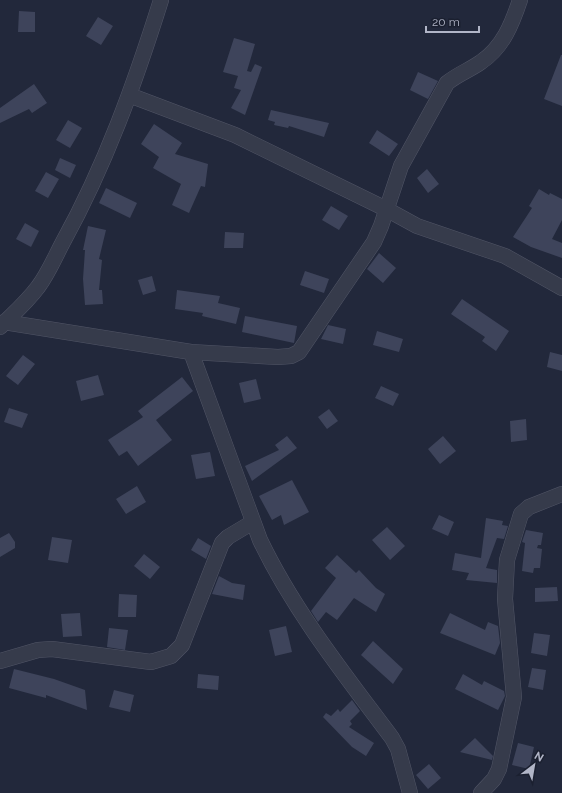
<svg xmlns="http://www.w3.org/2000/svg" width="562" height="793" font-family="Raleway,sans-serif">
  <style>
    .building { fill: #3e445b }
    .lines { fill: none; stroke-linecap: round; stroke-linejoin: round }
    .street-casing { stroke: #515566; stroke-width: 16 }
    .street { stroke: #363b4b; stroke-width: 15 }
  </style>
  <rect width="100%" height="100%" fill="#22283b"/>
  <path class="building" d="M19 11 35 12V32H18Z
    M98 17 113 26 101 45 86 36Z
    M234 38 255 44 247 71 251 72 255 64 262 67 245 115 231 108 241 90 234 88 238 76 223 72Z
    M561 55H562V106L544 99Z
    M418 72 438 81 428 99 410 90Z
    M34 84 47 103 32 113 29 109 0 123V108Z
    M271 110 329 123 324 137 289 126 288 128 274 125 275 122 268 120Z
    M68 120 82 128 70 148 56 140Z
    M154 124 182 143 175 154 208 164 205 187 201 186 189 213 172 205 181 184 153 168 159 157 141 144Z
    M377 130 398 144 389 156 369 143Z
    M60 158 76 165 70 178 55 170Z
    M427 169 439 184 428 193 417 178Z
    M46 172 59 179 48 198 35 191Z
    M106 188 137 203 130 218 99 203Z
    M539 189 549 195 550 193 562 199V220L552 239 562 243V258L531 247 513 237 532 208 529 206Z
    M331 206 348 216 339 230 322 220Z
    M25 223 39 231 31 247 16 239Z
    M88 226 106 230 99 259 102 260 99 290H102L103 304 85 305 83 279 85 250H83Z
    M225 232 244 233 243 248H224Z
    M379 253 396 268 383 283 367 269Z
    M305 271 329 279 324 293 300 285Z
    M152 276 156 291 143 295 138 280Z
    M177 290 220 296 218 303 240 308 236 324 202 316 203 313 175 309Z
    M462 299 509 331 496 351 482 341 485 337 451 314Z
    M245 316 297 326 294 343 242 332Z
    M328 325 346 329 343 344 321 339Z
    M377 331 403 339 399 352 373 345Z
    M550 352 562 355V371L547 367Z
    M23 355 35 364 18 385 6 376Z
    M98 375 104 395 81 401 76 381Z
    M182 377 193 391 156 420 172 440 138 466 127 451 119 456 108 440 143 417 138 411Z
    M256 379 261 399 244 403 239 383Z
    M381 386 399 394 393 406 375 398Z
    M9 408 28 414 22 428 4 422Z
    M329 409 338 421 327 429 318 417Z
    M526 419 527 440 511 442 510 421Z
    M287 436 297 448 252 481 245 466 279 450 275 445Z
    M443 436 456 451 440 464 428 449Z
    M210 452 215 476 196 479 191 455Z
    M292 480 309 512 284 525 281 515 272 520 259 496Z
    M137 486 146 502 126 514 116 499Z
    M439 515 454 522 448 536 432 529Z
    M486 518 503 521 502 525 508 526 504 539 497 538 486 568 497 570V583L466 580 469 573 452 570 455 553 481 558Z
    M387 527 405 546 390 560 372 540Z
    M526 530 543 533 541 545H538L537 548 542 549 540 568H534L533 573 522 571 525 543 522 542Z
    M9 533 15 542V548L0 557V538Z
    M52 537 72 540 68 563 48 560Z
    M198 538 211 546 206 559 191 550Z
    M144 554 160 567 150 579 134 566Z
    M337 555 356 573 359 570 376 588 385 594 376 612 354 598 337 620 326 612 318 622 311 611 336 578 325 568Z
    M219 576 232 583 245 585 243 600 212 594Z
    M557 587 558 601 535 602V588Z
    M119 594 137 595 136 617H118Z
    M80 613 82 636 63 637 61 614Z
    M450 613 485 630 488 622 498 626 500 643 495 655 440 633Z
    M286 626 292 652 275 656 269 630Z
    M109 628 128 630 125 650 107 647Z
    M534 633 550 635 547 656 531 653Z
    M373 641 403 669 393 684 361 655Z
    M532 668 546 670 543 690 528 687Z
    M14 669 54 679 85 690 87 710 46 695V698L9 688Z
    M198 674 219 676 218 690 197 688Z
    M463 674 482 685 484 681 504 691 505 696 498 710 455 689Z
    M114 690 134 695 130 712 109 707Z
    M352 700 360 711 350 721 352 724 349 727 374 743 366 756 352 747 323 717 326 713 331 716 338 709 340 712Z
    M475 738 493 756 492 760 460 752Z
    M518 743 534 747 529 769 512 765Z
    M429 764 441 778 428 789 416 775Z"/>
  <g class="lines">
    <g class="street-casing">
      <path id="street" d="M129 95 235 135 386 209 417 226 505 256 562 288
        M4 322 191 352 260 540C294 611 345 675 392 738L398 749 410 793
        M0 327C13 314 27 302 38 287 48 274 55 257 63 242 105 166 135 83 161 0
        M191 352 278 357 291 356 299 352 374 242 381 226 401 166 447 83C458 74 470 70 481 62 503 47 512 24 520 0
        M0 661 38 650 52 649 151 662 171 656 182 645 222 543 228 537 253 522
        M481 793 494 779 499 769 514 697 505 599 507 560 521 514 529 507 562 494"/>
    </g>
    <use href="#street" class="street"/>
  </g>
  <g transform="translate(534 765) rotate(31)" stroke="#1b2030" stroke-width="3" paint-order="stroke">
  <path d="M0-3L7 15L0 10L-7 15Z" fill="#b1b5c7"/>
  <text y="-6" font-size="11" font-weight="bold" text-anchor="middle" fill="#b1b5c7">N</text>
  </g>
  <path d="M426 26v6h53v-6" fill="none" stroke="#b1b5c7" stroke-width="2"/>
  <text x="432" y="26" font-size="12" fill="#b1b5c7" stroke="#1b2030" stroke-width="3" paint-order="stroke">20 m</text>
</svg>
